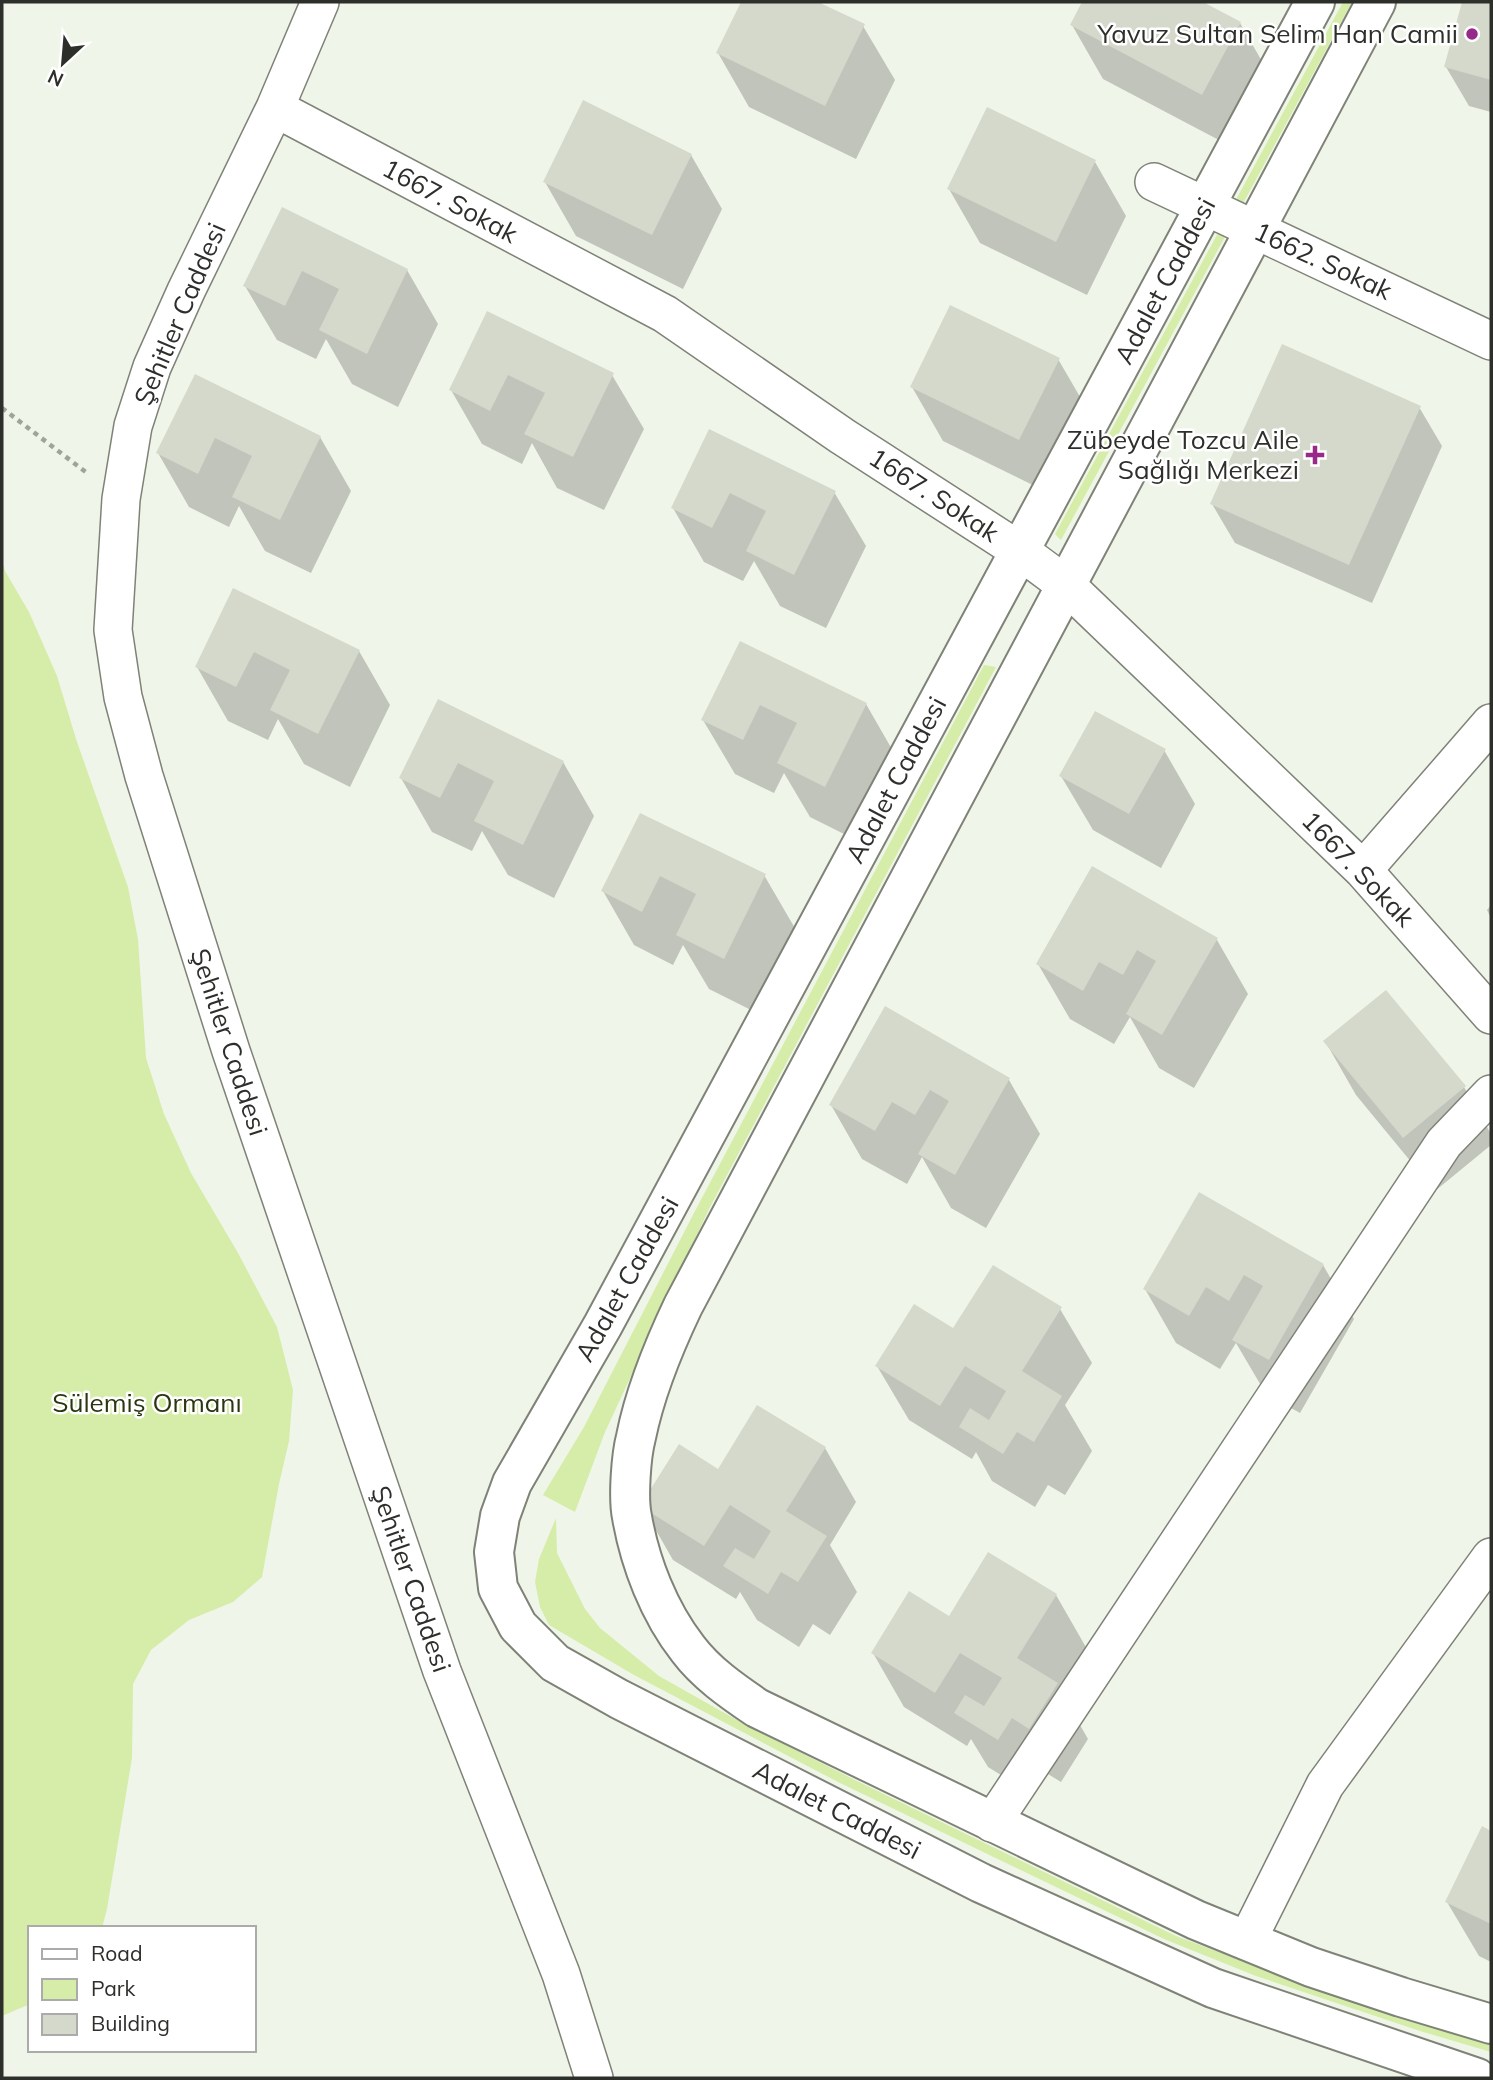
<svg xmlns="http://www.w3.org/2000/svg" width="1493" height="2080" font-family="Mulish,sans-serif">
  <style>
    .green { fill: #d5eda8 }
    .shadow { fill: #0003 }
    .building { fill: #d4d9cc }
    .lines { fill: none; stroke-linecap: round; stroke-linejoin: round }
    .minor-casing { stroke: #7e8277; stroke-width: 40 }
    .tertiary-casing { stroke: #7e8277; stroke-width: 42 }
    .path { stroke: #9fa39a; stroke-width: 4.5; stroke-dasharray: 5 5; stroke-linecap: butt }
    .minor { stroke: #fff; stroke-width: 37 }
    .tertiary { stroke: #fff; stroke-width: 38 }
    .poi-dot { fill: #972989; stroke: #fff; stroke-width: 2.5 }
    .labels { text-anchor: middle; stroke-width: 5; stroke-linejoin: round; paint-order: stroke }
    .poi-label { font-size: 26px; fill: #2d2f2a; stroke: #fff; text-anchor: end }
    .street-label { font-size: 26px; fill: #2d2f2a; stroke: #fff }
    .park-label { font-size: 26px; fill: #2a3610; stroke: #fff }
  </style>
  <rect width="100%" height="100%" fill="#f0f5e9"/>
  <path class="green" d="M1343 2H1352L1061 540 1055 534Z
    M2 560 5 571 29 612 57 676 77 742 128 887 138 939 146 1058 164 1114 191 1173 238 1253 277 1327 293 1390 289 1441 279 1484 262 1577 233 1602 189 1620 151 1650 133 1684 132 1758 107 1909 102 1928H30V2004L2 2016Z
    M984 665 996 667 709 1209 605 1432 575 1512 543 1495 584 1427 695 1211Z
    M556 1518 557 1553 585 1609 600 1628 659 1676 744 1724 857 1781 1176 1936 1283 1976 1491 2043V2052L1420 2031 1256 1976 1164 1939 838 1782 634 1675 549 1625 540 1607 535 1582 539 1559Z"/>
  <path class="shadow" d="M743 2H814L863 26 895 80 856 159 749 107 718 53Z
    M1084 2H1199L1240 23 1271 77 1234 148 1103 79 1072 25Z
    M1464 2H1491V112L1469 106 1446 67Z
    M691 155 722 209 683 289 576 236 545 182Z
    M1095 162 1126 216 1087 295 980 243 949 189Z
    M283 209 407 270 438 324 398 407 352 384 326 339 316 359 277 340 245 286Z
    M488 313 612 375 644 429 604 510 557 488 532 443 522 464 482 444 451 390Z
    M1058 359 1090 414 1051 494 943 441 912 387Z
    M196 376 320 437 351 491 311 573 265 551 239 506 229 527 189 507 158 453Z
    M1419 407 1442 446 1372 603 1235 543 1212 504Z
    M710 431 834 492 866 546 826 628 780 606 754 561 743 581 704 562 673 508Z
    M234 590 359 651 390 705 350 787 304 764 278 719 268 740 228 721 197 667Z
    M741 644 866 704 897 758 856 840 810 817 784 773 774 793 735 774 703 720Z
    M438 701 563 762 594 816 554 898 508 875 482 831 472 851 432 832 401 778Z
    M1164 750 1195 804 1161 868 1093 830 1061 776Z
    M640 815 764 875 796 930 755 1012 709 989 683 945 673 965 634 945 603 891Z
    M1093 868 1217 940 1248 994 1194 1088 1159 1068 1130 1017 1114 1044 1070 1019 1038 964Z
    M1491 905V918L1487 910Z
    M1385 992 1464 1087 1491 1134V1145L1435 1191 1356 1095 1325 1041Z
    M885 1009 1009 1080 1040 1134 986 1228 951 1208 922 1157 907 1184 862 1159 831 1105Z
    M1200 1194 1323 1265 1354 1319 1300 1413 1266 1394 1236 1343 1220 1369 1176 1343 1145 1289Z
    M1060 1309 1092 1363 1065 1405 1092 1451 1065 1495 1048 1485 1035 1507 992 1481 976 1452 972 1459 909 1420 877 1366Z
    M825 1448 856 1502 830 1545 857 1592 830 1635 813 1624 799 1647 757 1620 740 1592 736 1599 673 1560 642 1506 718 1471Z
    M1056 1595 1087 1649 1061 1692 1088 1739 1061 1782 1043 1771 1030 1793 988 1767 971 1739 967 1746 904 1707 873 1653 949 1618Z
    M1483 1828 1491 1833V1962L1479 1956 1447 1902Z"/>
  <path class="building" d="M741 2H818L865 24 825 106 716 53Z
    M1082 2H1203L1241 22 1202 95 1070 25Z
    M1462 2H1491V80L1444 67Z
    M583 100 692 154 652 235 543 182Z
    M987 107 1096 160 1056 242 947 189Z
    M282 207 408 269 367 354 319 330 339 289 302 271 285 306 243 286Z
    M950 305 1060 358 1019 440 910 387Z
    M487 311 614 373 573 457 524 434 545 393 508 375 490 411 449 390Z
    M1282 344 1421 406 1349 565 1210 504Z
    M195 374 321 436 280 520 232 497 252 456 215 438 198 474 156 453Z
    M709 429 836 491 794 575 746 551 766 511 730 493 712 528 671 508Z
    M233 588 360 650 318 734 270 710 290 670 254 652 236 687 195 667Z
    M740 641 867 703 825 787 777 763 797 723 760 705 743 740 701 720Z
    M438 699 564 761 523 845 474 821 494 781 458 763 440 798 399 778Z
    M1095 711 1166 749 1129 814 1059 776Z
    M640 813 766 874 724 959 676 935 696 894 660 876 642 912 601 891Z
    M1092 866 1218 938 1162 1035 1126 1014 1156 961 1137 950 1123 975 1099 962 1083 991 1036 964Z
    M1386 990 1466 1086 1403 1138 1323 1041Z
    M885 1006 1010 1078 955 1175 918 1154 949 1101 930 1090 915 1115 892 1102 875 1131 829 1105Z
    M1199 1192 1324 1264 1269 1360 1232 1340 1263 1286 1244 1275 1229 1301 1206 1287 1189 1316 1143 1289Z
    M993 1265 1062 1307 1022 1371 1062 1396 1034 1442 1017 1432 1003 1454 959 1427 970 1408 989 1420 1006 1391 965 1366 940 1406 875 1366 914 1304 953 1328Z
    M757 1405 826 1447 786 1511 827 1536 798 1582 781 1572 768 1594 723 1566 735 1548 754 1559 771 1531 730 1505 704 1546 640 1506 679 1444 718 1469Z
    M988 1552 1057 1594 1017 1658 1058 1683 1029 1729 1012 1718 998 1740 954 1713 965 1695 984 1706 1002 1678 960 1653 935 1693 871 1653 909 1591 949 1616Z
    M1482 1826 1491 1831V1924L1445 1902Z"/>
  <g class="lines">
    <g class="minor-casing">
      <path id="minor" d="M320 2 275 108 186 291 152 367 133 426 121 499 113 630 123 697 144 776 231 1051 442 1671 561 1974 594 2078
        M275 108 665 314 842 436 1020 551 1066 585 1363 870 1491 1015
        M1154 182 1491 341
        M1363 870 1491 723
        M992 1823 1444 1143 1491 1094
        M1247 1941 1325 1785 1491 1557"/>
    </g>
    <g class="tertiary-casing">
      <path id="tertiary" d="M1315 2 603 1325 512 1483 500 1516 494 1552 498 1588 518 1626 555 1663 619 1699 981 1883 1213 1988 1477 2078
        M1376 2 683 1306C663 1348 645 1392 636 1437 631 1456 628 1498 632 1517 640 1563 659 1612 688 1649 706 1673 732 1691 757 1708L1196 1920 1311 1967 1401 1997 1491 2024"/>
    </g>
    <path class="path" d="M2 408 87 473"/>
    <use href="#minor" class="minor"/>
    <use href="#tertiary" class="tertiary"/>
  </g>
  <g class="poi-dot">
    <circle cx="1472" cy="34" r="7"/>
    <path d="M1311.5 444.5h7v7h7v7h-7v7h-7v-7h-7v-7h7z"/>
  </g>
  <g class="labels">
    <g class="poi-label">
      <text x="1458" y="43">Yavuz Sultan Selim Han Camii</text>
      <text x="1299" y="449">Zübeyde Tozcu Aile<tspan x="1299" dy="30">Sağlığı Merkezi</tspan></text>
    </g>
    <g class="street-label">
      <text transform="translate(450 201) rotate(28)" y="9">1667. Sokak</text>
      <text transform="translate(1323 261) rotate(25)" y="9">1662. Sokak</text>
      <text transform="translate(1165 281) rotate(-62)" y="9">Adalet Caddesi</text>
      <text transform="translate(180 314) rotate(-67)" y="9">Şehitler Caddesi</text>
      <text transform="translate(934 495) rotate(33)" y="9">1667. Sokak</text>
      <text transform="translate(896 780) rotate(-62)" y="9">Adalet Caddesi</text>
      <text transform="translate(1358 869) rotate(46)" y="9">1667. Sokak</text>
      <text transform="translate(229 1042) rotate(72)" y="9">Şehitler Caddesi</text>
      <text transform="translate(627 1279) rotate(-61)" y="9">Adalet Caddesi</text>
      <text transform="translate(411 1579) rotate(71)" y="9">Şehitler Caddesi</text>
      <text transform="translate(837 1810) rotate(27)" y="9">Adalet Caddesi</text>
    </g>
    <g class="park-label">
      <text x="147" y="1412">Sülemiş Ormanı</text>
    </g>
  </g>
  <rect width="1493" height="2080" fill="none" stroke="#2d2f2a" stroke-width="7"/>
  <rect x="28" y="1926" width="228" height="126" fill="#ffffff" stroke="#abacaa" stroke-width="2"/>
  <rect x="42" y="1949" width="35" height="10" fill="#ffffff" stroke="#abacaa" stroke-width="2"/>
  <text x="91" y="1961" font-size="21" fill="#2d2f2a">Road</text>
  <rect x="42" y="1979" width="35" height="21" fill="#d5eda8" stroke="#abacaa" stroke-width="2"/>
  <text x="91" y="1996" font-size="21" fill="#2d2f2a">Park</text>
  <rect x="42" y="2014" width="35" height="21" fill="#d4d9cc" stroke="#abacaa" stroke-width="2"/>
  <text x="91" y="2031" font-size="21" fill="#2d2f2a">Building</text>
  <g transform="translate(63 63) rotate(206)" stroke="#ffffff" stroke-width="5" paint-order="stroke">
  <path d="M0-5L12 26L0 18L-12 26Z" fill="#2d2f2a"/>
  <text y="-10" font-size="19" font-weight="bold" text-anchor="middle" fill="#2d2f2a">N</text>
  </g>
</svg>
